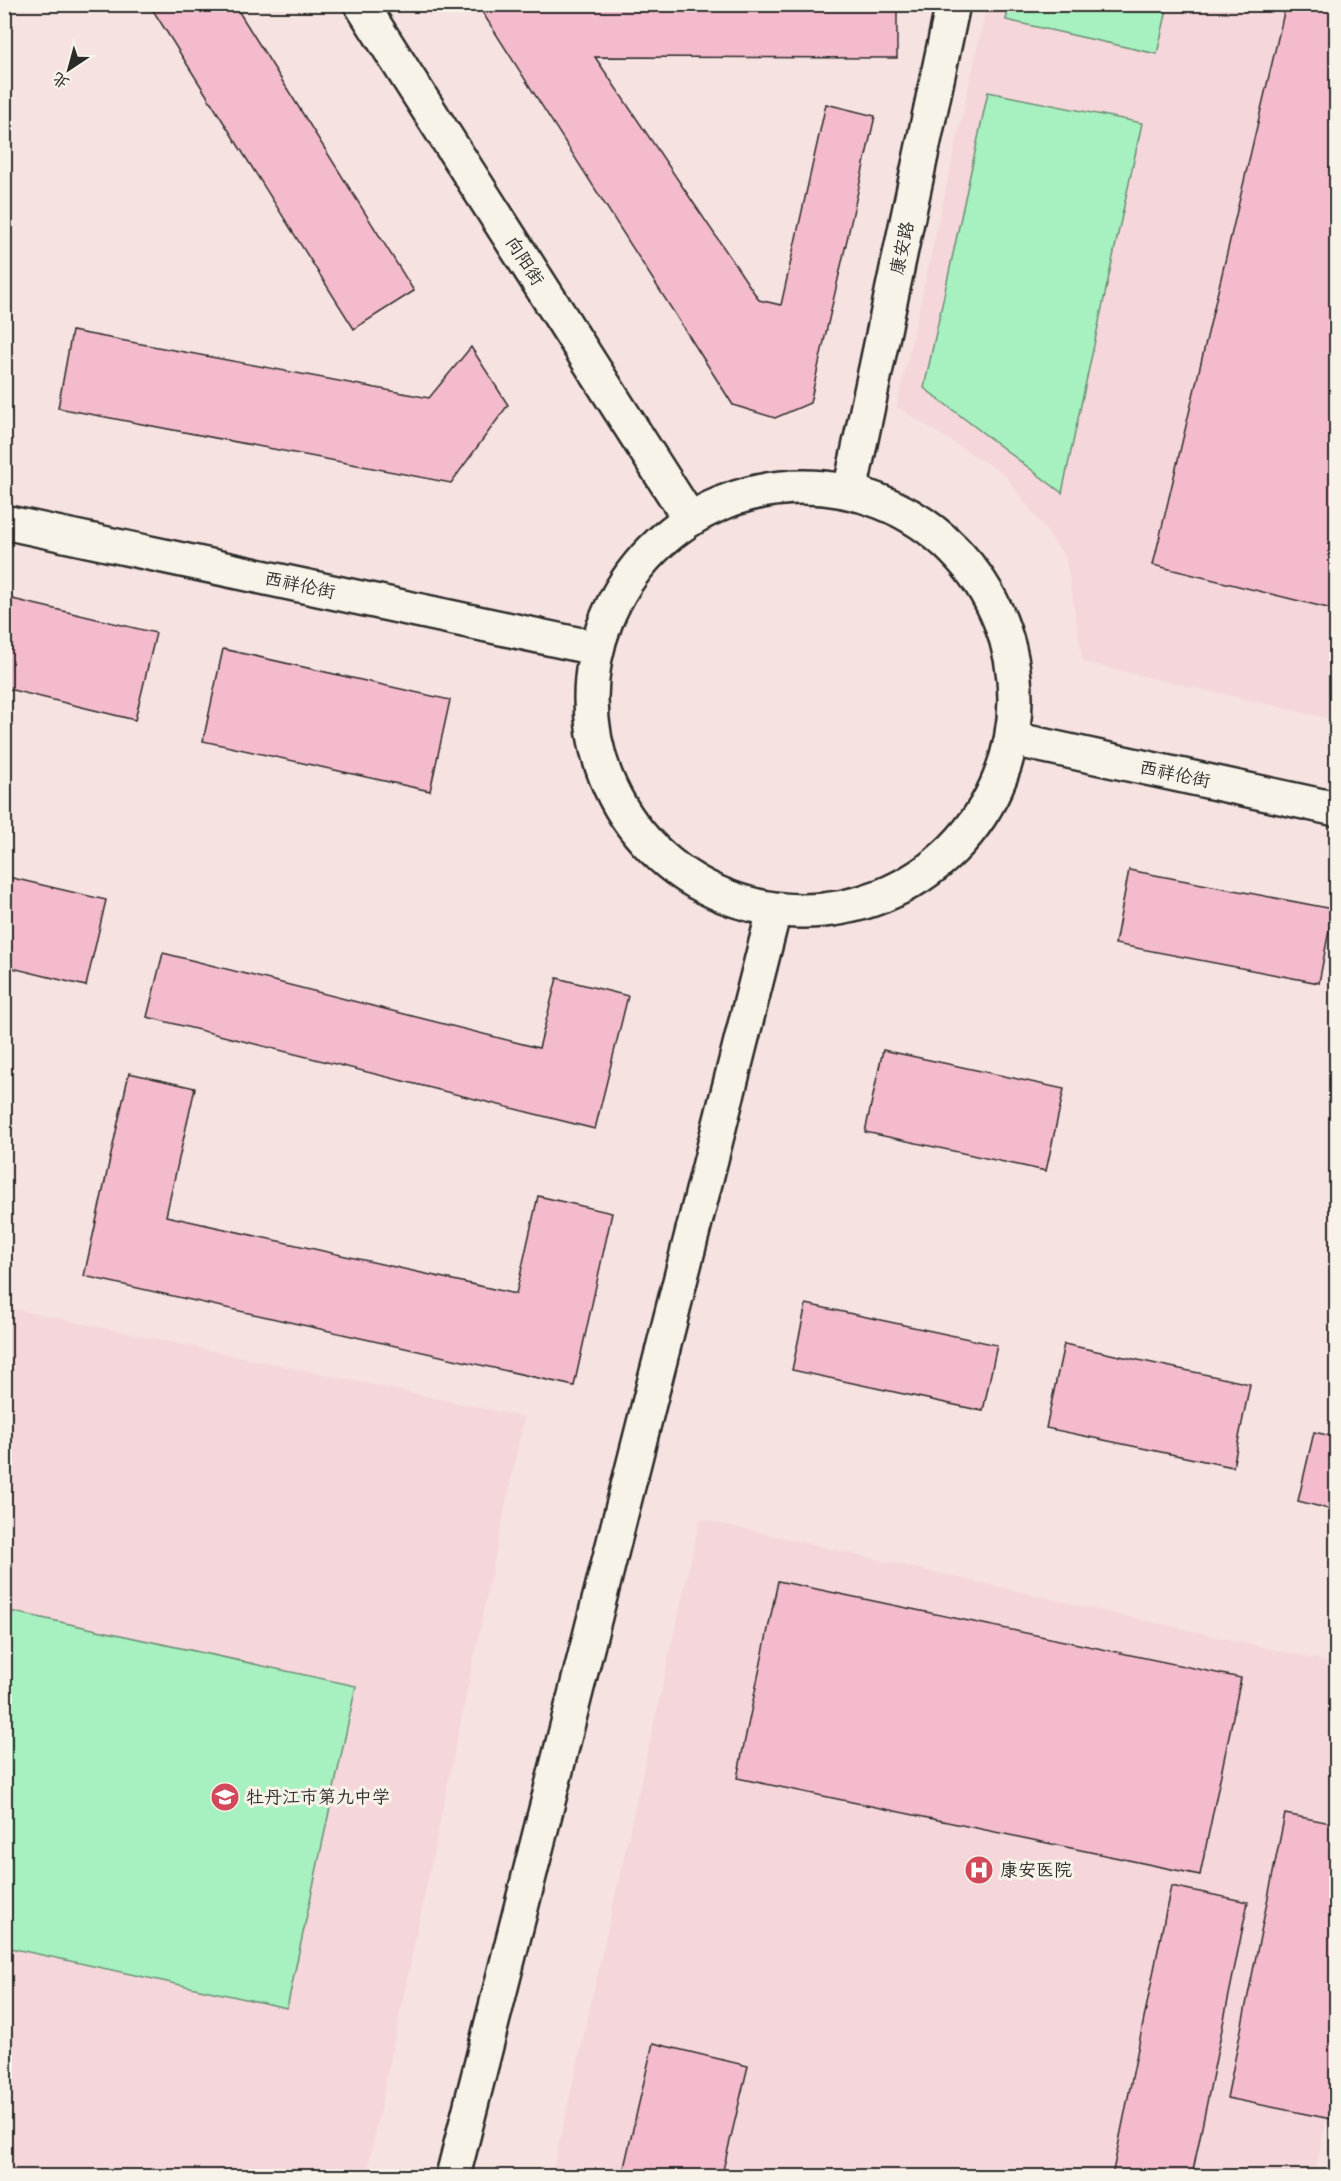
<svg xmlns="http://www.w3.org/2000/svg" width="1341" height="2181" font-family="Itim,'LXGW WenKai TC',sans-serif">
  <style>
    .built { fill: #f5d6da }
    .green { fill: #a7f0bf; stroke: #698e75; stroke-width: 1.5 }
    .building { fill: #f4bbcd; stroke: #2b2b2b; stroke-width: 1.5 }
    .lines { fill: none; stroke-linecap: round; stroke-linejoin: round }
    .minor-casing { stroke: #2b2b2b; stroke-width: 38 }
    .minor { stroke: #f7f3e8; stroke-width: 33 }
    .labels { text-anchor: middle; stroke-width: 6; stroke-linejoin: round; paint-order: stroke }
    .street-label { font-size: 18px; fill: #2b2b2b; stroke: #f7f3e8 }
    .poi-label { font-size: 18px; fill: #2b2b2b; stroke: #f7f3e8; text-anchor: start }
  </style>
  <rect width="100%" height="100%" fill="#f6e2e0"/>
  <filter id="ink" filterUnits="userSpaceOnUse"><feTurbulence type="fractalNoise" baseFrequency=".0167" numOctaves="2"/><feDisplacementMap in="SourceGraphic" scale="12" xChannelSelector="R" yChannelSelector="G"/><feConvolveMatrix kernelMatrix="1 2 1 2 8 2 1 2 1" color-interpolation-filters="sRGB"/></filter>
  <g filter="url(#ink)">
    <path class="built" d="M987 5H1336V720L1083 662 1066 558 1005 475 897 407Z
      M5 1307 524 1417 366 2176H5Z
      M700 1519 1336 1664V2076L1314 2176H552Z"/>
    <path class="green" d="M1009 5V4L1168 5 1157 54 1006 20Z
      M988 92 1142 123 1062 493 924 388Z
      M5 1610 356 1686 287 2008 5 1947Z"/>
    <path class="building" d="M149 4H234L414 291 354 329Z
      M477 4 897 5V58L595 57 759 300 781 305 826 104 875 116 810 403 775 418 733 405Z
      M1286 4H1336V610L1153 565Z
      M72 331 429 398 471 347 508 405 451 483 58 408Z
      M4 597 156 633 135 720 4 688Z
      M223 649 450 700 430 791 203 741Z
      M1129 870 1333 909 1319 983 1115 944Z
      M4 876 106 900 86 986 4 966Z
      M163 953 539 1048 557 978 628 996 595 1129 147 1017Z
      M883 1050 1064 1089 1046 1171 865 1132Z
      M129 1073 195 1088 166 1216 516 1294 538 1196 612 1213 574 1386 84 1276Z
      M806 1304 997 1345 983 1411 792 1370Z
      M1064 1344 1250 1384 1233 1467 1046 1428Z
      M1314 1432 1336 1437V1511L1298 1501Z
      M778 1581 1241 1678 1200 1875 737 1778Z
      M1285 1814 1336 1824V2120L1227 2098Z
      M1171 1886 1248 1902 1192 2176H1112Z
      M653 2043 748 2066 723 2170 753 2176H622Z"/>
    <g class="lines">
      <g class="minor-casing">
        <path id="minor" d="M361 4 689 518
          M591 699a212 212 0 1 1 424 0a212 212 0 1 1-424 0Z
          M850 491 953 4
          M4 522 595 648
          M1013 739 1336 809
          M453 2176 774 911"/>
      </g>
      <use href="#minor" class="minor"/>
    </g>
  </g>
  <defs>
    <g id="school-disc" transform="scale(1.5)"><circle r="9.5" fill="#d1495b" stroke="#f7f3e8"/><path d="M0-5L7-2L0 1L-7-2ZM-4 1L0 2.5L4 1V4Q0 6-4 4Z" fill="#fff"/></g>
    <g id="hospital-disc" transform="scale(1.5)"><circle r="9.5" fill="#d1495b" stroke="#f7f3e8"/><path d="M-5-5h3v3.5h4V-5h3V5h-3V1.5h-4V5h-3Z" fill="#fff"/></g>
  </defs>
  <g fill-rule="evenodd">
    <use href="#school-disc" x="225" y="1797"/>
    <use href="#hospital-disc" x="979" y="1870"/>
  </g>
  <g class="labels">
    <g class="street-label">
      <text transform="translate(902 248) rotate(-78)" y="6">康安路</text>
      <text transform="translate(525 261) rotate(57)" y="6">向阳街</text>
      <text transform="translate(300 585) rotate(12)" y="6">西祥伦街</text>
      <text transform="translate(1175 774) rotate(12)" y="6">西祥伦街</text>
    </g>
    <g class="poi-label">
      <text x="246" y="1803">牡丹江市第九中学</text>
      <text x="1000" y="1876">康安医院</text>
    </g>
  </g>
  <rect width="1341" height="2181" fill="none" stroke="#f7f3e8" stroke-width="24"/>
  <rect x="12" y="12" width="1317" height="2157" fill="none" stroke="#2b2b2b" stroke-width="2" filter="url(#ink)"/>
  <g transform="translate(69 69) rotate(216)" stroke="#f7f3e8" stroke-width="4.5" paint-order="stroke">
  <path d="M0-4.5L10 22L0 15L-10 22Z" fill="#2b2b2b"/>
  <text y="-9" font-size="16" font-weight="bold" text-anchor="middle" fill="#2b2b2b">北</text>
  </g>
</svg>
